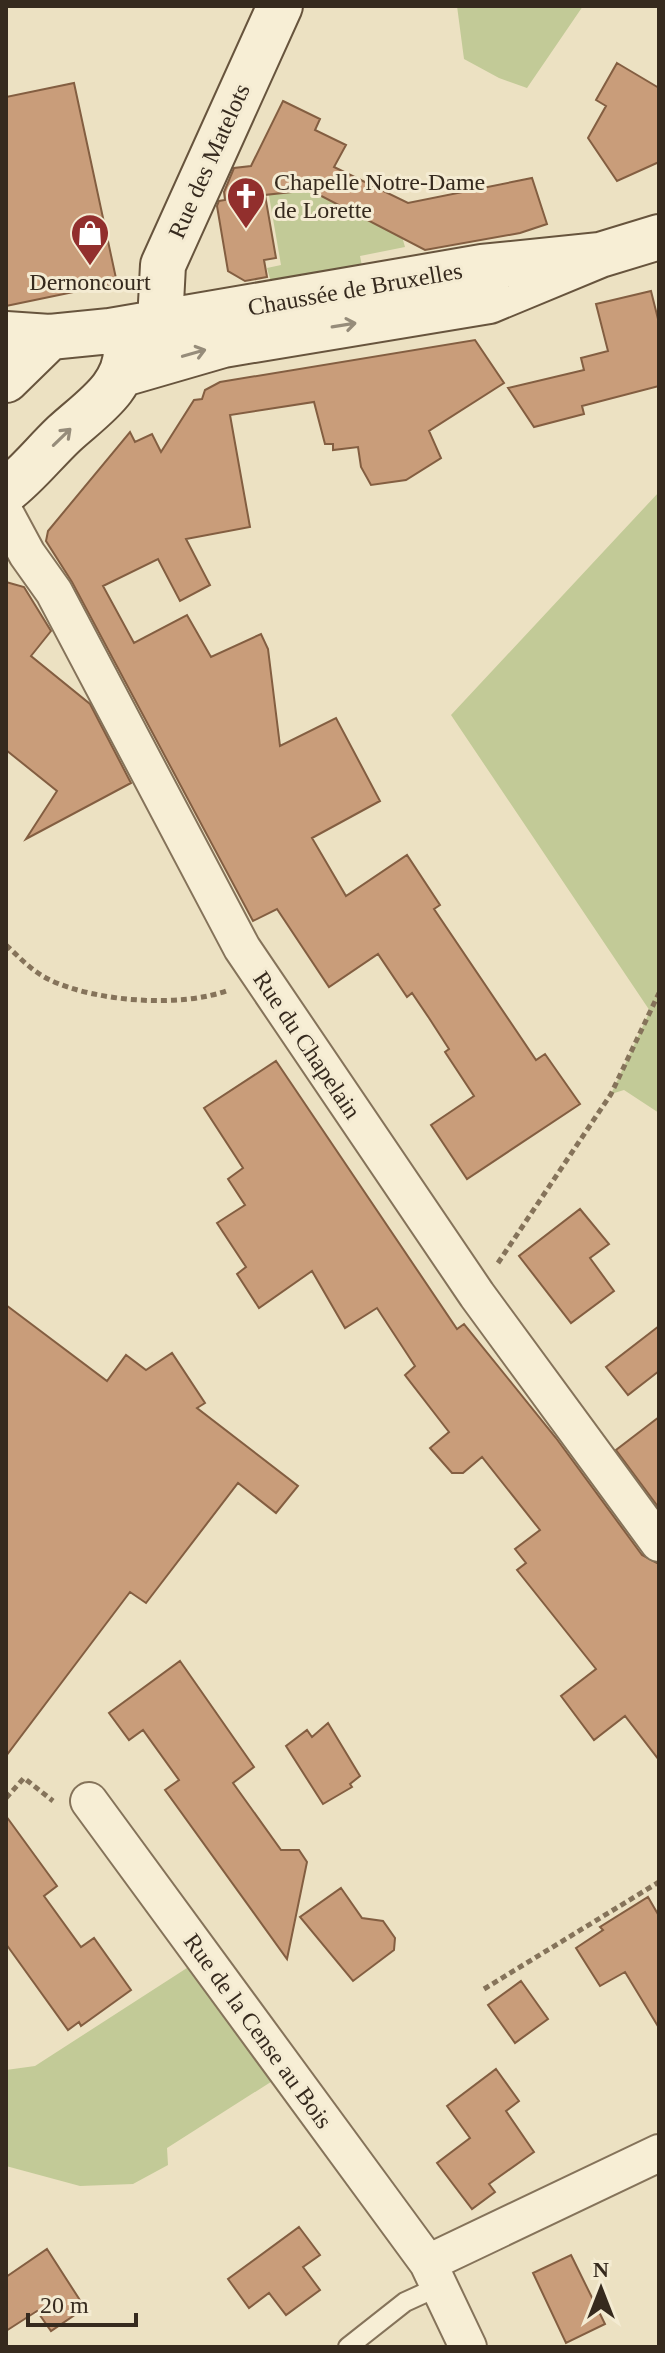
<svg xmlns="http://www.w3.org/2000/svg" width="665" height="2353" font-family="'Times New Roman',serif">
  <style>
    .green { fill: #c2ca97 }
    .building { fill: #c99d7a; stroke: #835e41; stroke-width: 2 }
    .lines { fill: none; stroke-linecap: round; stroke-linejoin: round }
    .lane-casing { stroke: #85735a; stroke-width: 22 }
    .street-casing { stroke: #85735a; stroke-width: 40 }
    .secondary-casing { stroke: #67543d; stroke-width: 48 }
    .path { stroke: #85735a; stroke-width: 5; stroke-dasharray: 6 4; stroke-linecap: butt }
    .lane { stroke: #f7eed5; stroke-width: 18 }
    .street { stroke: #f7eed5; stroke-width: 36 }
    .secondary { stroke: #f7eed5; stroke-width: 44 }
    .oneway { stroke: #968c7a }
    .labels { text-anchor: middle; stroke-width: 6; stroke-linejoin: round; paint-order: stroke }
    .street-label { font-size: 24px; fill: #362a1e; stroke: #f4ebd2 }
    .poi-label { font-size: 24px; fill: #362a1e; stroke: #f4ebd2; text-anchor: start }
  </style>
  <rect width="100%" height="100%" fill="#ece1c2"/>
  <path class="green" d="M457 6H583L527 88 499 78 464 59Z
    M279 172 401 233 405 247 360 256 362 266 271 282 267 268 281 265 268 190Z
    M659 492V1113L624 1090 611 1094 650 1011 451 715Z
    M204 1957 288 2071 167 2148 168 2165 133 2184 80 2186 6 2166V2070L35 2066Z"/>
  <path class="building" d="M617 63 659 88V162L617 181 588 138 606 106 596 100Z
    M74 83 117 283 6 306V97Z
    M283 101 320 119 315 130 346 145 334 167 408 203 532 178 547 224 520 233 425 250 310 190 265 195 276 258 264 260 267 277 245 281 228 271 217 206 219 201 225 200 224 192 234 168 251 166Z
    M651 291 659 323V386L582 406 584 414 534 427 508 388 584 370 581 358 608 351 596 304Z
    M475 340 504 383 429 431 441 458 406 480 371 485 361 467 358 447 333 450V444H325L314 402 230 415 250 527 186 539 210 585 180 601 158 559 103 586 134 643 187 615 211 657 261 634 268 649 280 746 336 718 380 801 312 838 346 896 407 855 440 905 434 909 536 1060 545 1054 580 1104 467 1179 431 1125 474 1096 445 1052 449 1049 429 1018 412 993 407 997 378 954 329 987 277 909 253 921 72 582 46 541 48 531 130 432 135 442 152 434 161 452 194 400 202 399 205 390 220 382Z
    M6 582 24 587 51 631 31 656 90 704 131 783 26 839 57 791 6 750Z
    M276 1061 457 1329 464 1324 556 1438 642 1555 659 1564V1760L625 1716 594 1740 561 1696 596 1669 517 1570 526 1563 515 1549 540 1530 482 1457 463 1473H452L430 1448 449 1432 405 1375 415 1366 377 1308 345 1328 312 1271 259 1308 237 1274 246 1267 217 1223 245 1205 228 1179 243 1168 204 1108Z
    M580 1209 609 1244 590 1258 614 1291 571 1323 519 1256Z
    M6 1305 107 1381 126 1355 146 1370 172 1353 205 1403 197 1408 298 1486 276 1513 238 1483 146 1603 130 1592 6 1756Z
    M659 1326V1371L628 1395 606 1367Z
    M659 1417V1508L616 1450Z
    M180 1661 254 1767 233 1783 281 1850H299L307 1862 287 1959 165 1790 179 1780 143 1730 129 1740 109 1713Z
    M328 1723 360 1776 350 1784 352 1787 323 1804 286 1746 307 1730 312 1737Z
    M6 1816 57 1886 44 1896 81 1947 94 1938 131 1990 81 2026 79 2022 68 2030 6 1944Z
    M341 1888 362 1918 383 1921 395 1938 394 1950 353 1981 300 1917Z
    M648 1897 659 1916V2028L625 1972 600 1986 576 1948 603 1930 600 1927Z
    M521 1981 548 2019 515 2043 488 2005Z
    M496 2069 519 2101 506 2111 534 2152 489 2184 495 2192 472 2209 437 2163 470 2138 447 2106Z
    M299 2227 320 2255 303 2267 320 2290 286 2315 269 2293 249 2308 228 2279Z
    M47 2249 85 2308 51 2331 37 2311 6 2331V2277Z
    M571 2255 605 2324 566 2343 533 2273Z"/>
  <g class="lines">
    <g class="lane-casing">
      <path id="lane" d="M348 2347 405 2302 440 2286"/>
    </g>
    <g class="street-casing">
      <path id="street" d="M6 515 27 554 54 592 242 948 477 1295 659 1543
        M89 1801 428 2263
        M468 2347 428 2263 659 2153"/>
    </g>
    <g class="secondary-casing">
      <path id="secondary" d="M160 322 163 265 280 6
        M6 334 50 337 110 331 482 267 600 255
        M123 374 223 345 489 301 600 255 659 237
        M6 380 50 337
        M6 491C28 474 44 453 64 434 91 409 128 387 126 347"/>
    </g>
    <path class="path" d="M6 945C20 958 33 972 50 980 97 1002 181 1008 229 990
      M498 1263 611 1094 659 993
      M6 1798 24 1778 53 1801
      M484 1989 659 1882"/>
    <use href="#lane" class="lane"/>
    <use href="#street" class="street"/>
    <use href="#secondary" class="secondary"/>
  </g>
  <defs><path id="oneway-shaft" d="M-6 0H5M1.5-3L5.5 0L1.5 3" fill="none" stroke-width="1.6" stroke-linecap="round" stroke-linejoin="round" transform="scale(2)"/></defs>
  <g class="oneway">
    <use href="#oneway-shaft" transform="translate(344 325) rotate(-9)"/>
    <use href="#oneway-shaft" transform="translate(194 353) rotate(-16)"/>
    <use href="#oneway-shaft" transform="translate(62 437) rotate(-44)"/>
  </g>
  <defs>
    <g id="church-pin" transform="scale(2)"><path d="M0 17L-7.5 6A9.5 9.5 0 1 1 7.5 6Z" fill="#922f2d" stroke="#f4ebd2"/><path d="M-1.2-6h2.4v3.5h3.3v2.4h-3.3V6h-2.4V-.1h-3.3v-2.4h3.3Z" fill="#fff"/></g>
    <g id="shop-pin" transform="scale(2)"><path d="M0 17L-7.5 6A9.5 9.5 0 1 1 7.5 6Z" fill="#922f2d" stroke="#f4ebd2"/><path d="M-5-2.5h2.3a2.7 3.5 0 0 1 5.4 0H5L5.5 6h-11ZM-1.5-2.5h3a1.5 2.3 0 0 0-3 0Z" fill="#fff"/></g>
  </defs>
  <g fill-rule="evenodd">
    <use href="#church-pin" x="246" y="196"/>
    <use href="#shop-pin" x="90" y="233"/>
  </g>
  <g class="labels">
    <g class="street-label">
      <text transform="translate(209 161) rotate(-66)" y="8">Rue des Matelots</text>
      <text transform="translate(355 289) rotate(-10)" y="8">Chaussée de Bruxelles</text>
      <text transform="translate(307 1045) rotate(56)" y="8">Rue du Chapelain</text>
      <text transform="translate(258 2031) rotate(54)" y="8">Rue de la Cense au Bois</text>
    </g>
    <g class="poi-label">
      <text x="274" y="190">Chapelle Notre-Dame<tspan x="274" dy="28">de Lorette</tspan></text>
      <text x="90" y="290" text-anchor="middle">Dernoncourt</text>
    </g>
  </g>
  <rect width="665" height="2353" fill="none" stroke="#362a1e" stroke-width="16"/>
  <g transform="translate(601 2289)" stroke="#f4ebd2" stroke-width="6" paint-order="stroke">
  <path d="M0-6L14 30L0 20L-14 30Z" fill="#362a1e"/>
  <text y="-12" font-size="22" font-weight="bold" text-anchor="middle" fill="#362a1e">N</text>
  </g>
  <path d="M28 2313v12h108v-12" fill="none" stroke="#362a1e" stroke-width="4"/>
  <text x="40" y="2313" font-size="24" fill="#362a1e" stroke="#f4ebd2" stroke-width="6" paint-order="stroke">20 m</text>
</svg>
